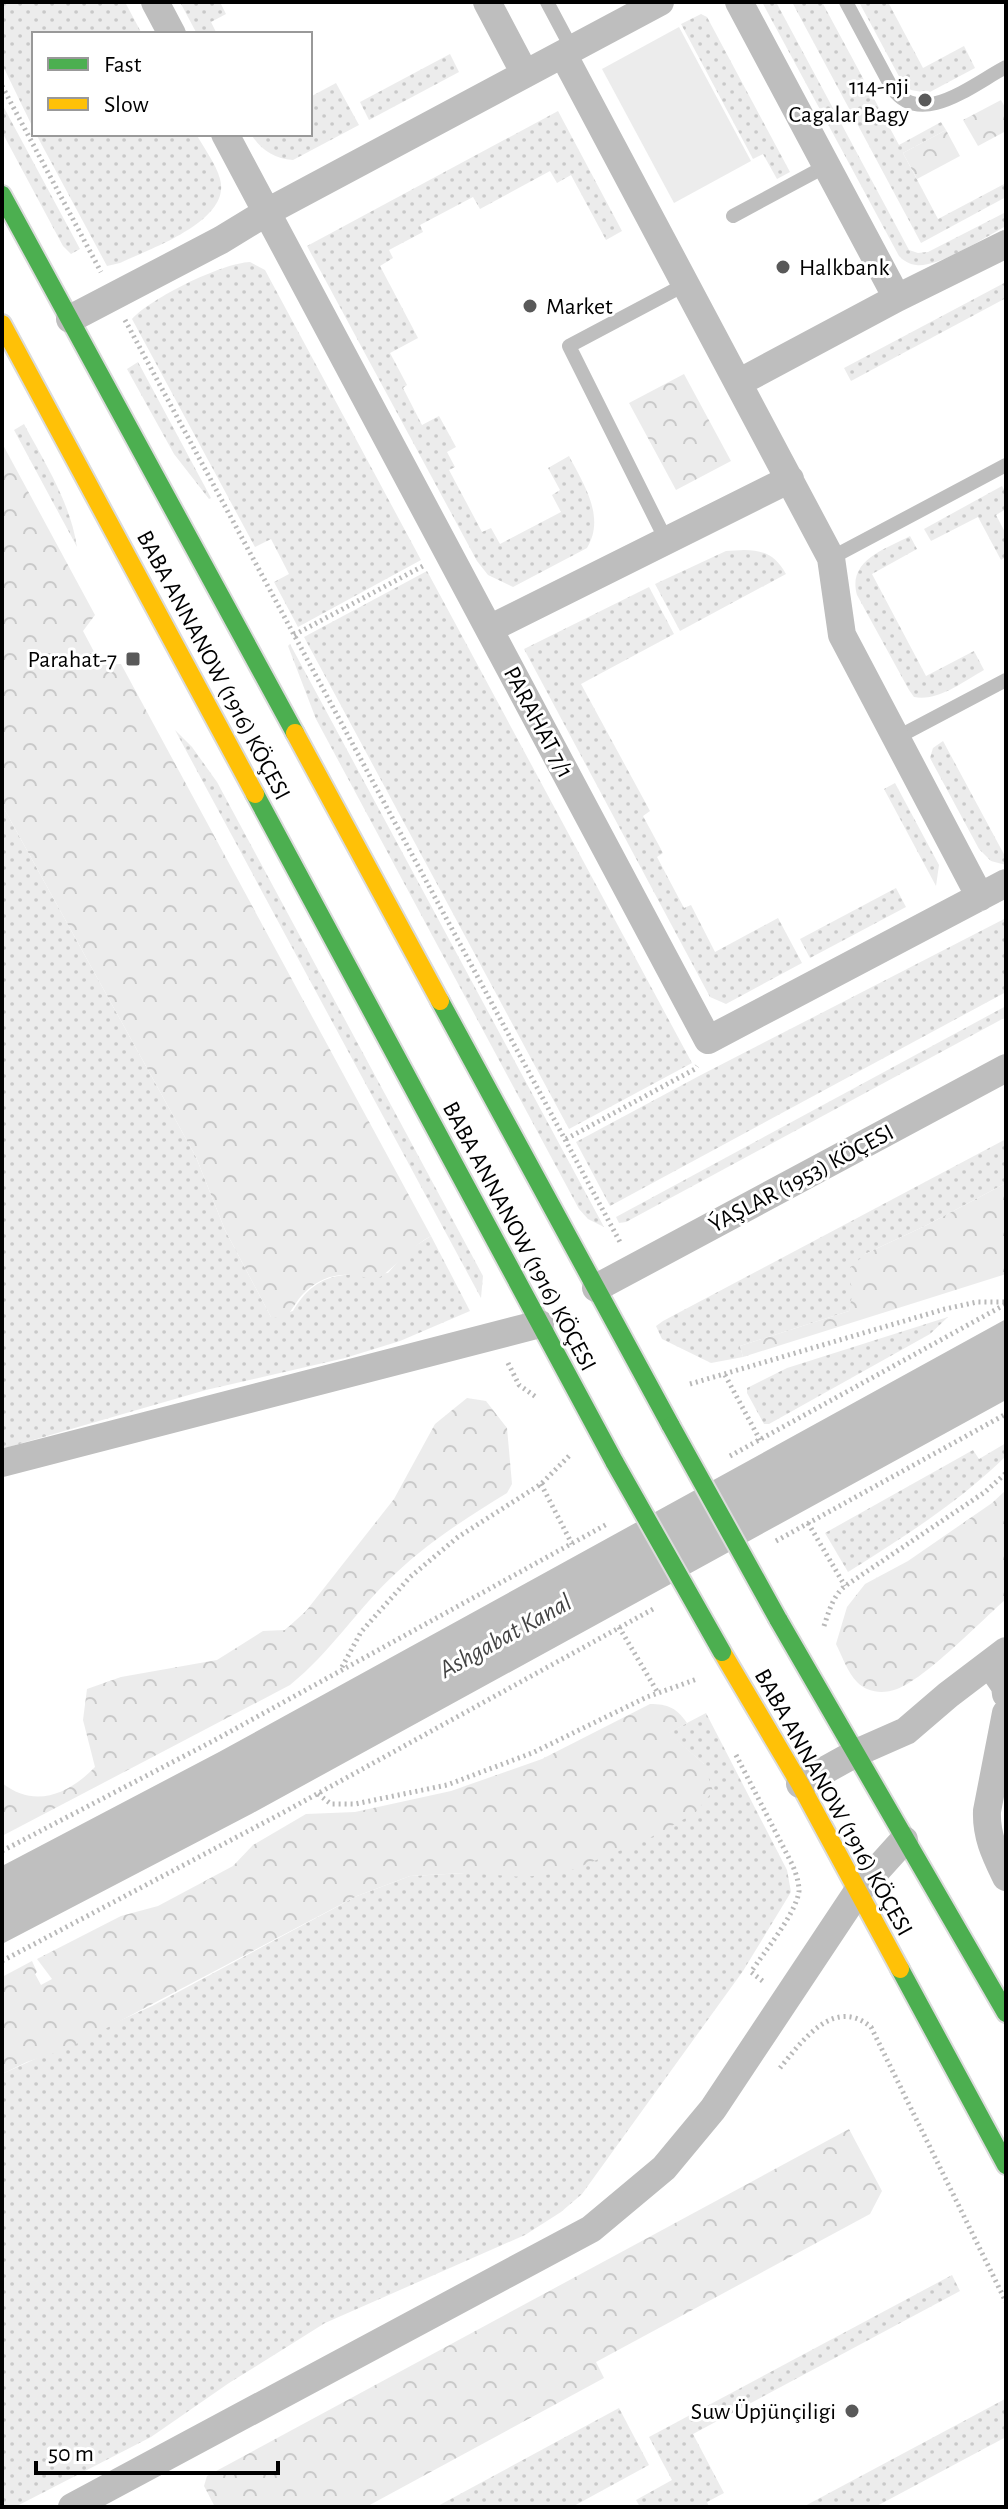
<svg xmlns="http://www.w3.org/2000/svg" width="1008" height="2509" font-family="'Alegreya Sans',sans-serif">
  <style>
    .grass { fill: url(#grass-dots) }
    .forest { fill: url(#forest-crowns) }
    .garden { fill: #ececec }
    .water { fill: #bfbfbf }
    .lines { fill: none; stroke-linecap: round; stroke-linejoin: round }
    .fast-casing { stroke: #dbdbdb; stroke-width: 22 }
    .slow-casing { stroke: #dbdbdb; stroke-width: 22 }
    .path { stroke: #b9b9b9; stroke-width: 5; stroke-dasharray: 2 4; stroke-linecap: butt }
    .lane { stroke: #bebebe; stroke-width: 14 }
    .street { stroke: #bebebe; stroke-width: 28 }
    .fast { stroke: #4caf50; stroke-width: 18 }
    .slow { stroke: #ffc107; stroke-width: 18 }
    .fast-bridge-casing { stroke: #dbdbdb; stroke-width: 22; stroke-linecap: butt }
    .fast-bridge { stroke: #4caf50; stroke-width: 18 }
    .poi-dot { fill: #595959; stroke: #fff; stroke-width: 3 }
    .labels { text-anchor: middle; stroke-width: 6; stroke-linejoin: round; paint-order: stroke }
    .poi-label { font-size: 24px; fill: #000; stroke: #fff; text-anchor: end }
    .street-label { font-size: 24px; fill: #000; stroke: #fff }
    .water-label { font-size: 26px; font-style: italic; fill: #444; stroke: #fff }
  </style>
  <defs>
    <pattern id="grass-dots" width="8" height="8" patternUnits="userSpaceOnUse" patternTransform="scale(2)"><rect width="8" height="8" fill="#ececec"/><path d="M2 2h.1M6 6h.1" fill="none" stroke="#c9c9c9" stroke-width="1.8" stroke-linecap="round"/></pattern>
    <pattern id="forest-crowns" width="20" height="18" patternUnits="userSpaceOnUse" patternTransform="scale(2)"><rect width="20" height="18" fill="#ececec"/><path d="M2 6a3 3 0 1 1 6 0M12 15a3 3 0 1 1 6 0" fill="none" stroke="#c9c9c9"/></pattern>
  </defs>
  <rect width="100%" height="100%" fill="#fff"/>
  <path class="grass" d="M2 2H125L142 34H34V130L2 64Z
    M180 2H220L226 14 211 22 217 34H197Z
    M762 2H776L909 250 918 253 928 252 1006 212V226C985 237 939 268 916 265 909 264 904 261 899 256Z
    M792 2H822L899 145 941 122 946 130 903 153 938 219 1006 183V197L921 243Z
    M859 2H888L923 68 964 46 975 68 928 93 911 90 902 82Z
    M701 14 707 17 790 172 777 179 763 154 753 159 681 24Z
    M450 54 459 72 369 120 360 102Z
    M336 83 359 125 293 160C274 159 260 149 251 134H310V97Z
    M2 104 80 249 71 254 63 246 2 132Z
    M558 111 622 231 606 240 571 175 557 183 550 171 480 209 473 197 420 225 423 232 389 250 393 258 380 266 418 338 390 353 407 385 403 388 422 425 439 416 456 447 447 452 455 467 449 470 482 532 491 528 500 544 561 512 552 495 560 490 548 468 569 456C583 483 606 517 587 548L513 587 488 575 477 561 307 246Z
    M36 134H196C204 148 216 164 220 179 232 221 149 249 120 263L107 266Z
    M250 262 265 270 421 560 298 627 274 582 289 574 271 539 255 547 132 319C151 298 222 263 250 262Z
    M1006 282V298L851 381 844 368Z
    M138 362 211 498 209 499 174 454 127 369Z
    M24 424C46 465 70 502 77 547L14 430Z
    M1002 486 1006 493V509L996 515 1006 534V557L1001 560 978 517 931 541 924 529Z
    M910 536 917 549 872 574 926 676 974 651 984 670C964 681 938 702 914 697L909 690 857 595C847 560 886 549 910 536Z
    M744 550C764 550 776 556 786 574L680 631 655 584 726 551Z
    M427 571 692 1063 569 1129 304 637Z
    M649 587 674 634 581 684 650 811 643 816 663 853 657 857 684 908 691 905 715 952 778 918 802 963 726 1004 710 997 524 649Z
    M290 644 604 1227 588 1219 579 1209 316 719 288 646Z
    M175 730 192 747 217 782 483 1276 481 1298Z
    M943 741 1006 858V865L991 861 979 849 930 758 933 748Z
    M895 783 939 865 936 886 884 789Z
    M2 805 196 1157 225 1230 271 1317 293 1311C318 1269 345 1275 388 1273L407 1251 431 1236 470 1311 400 1341 345 1358 206 1390 2 1449Z
    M896 888 906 907 810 958 800 939Z
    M1006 918V992L610 1206 576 1142 699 1076Z
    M1006 1006V1017L626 1222 619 1223 616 1217Z
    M1006 1139V1183L927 1225 865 1254 849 1311 740 1346 743 1357 711 1363 662 1339 656 1326 663 1321Z
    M948 1317 930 1334 769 1424H764L747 1393V1388L787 1368Z
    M1006 1443V1456C959 1502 904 1537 848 1572L825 1533 973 1450 979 1459Z
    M706 1713 787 1870 791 1892 743 1971 582 2194 561 2212 525 2235 325 2323 229 2383 151 2437 15 2507H2V2074L152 2006 357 1896 410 1876 464 1873 704 1764 668 1733Z
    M952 2275 960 2291 693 2434 724 2493 707 2502 709 2507H640L636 2500 672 2480 649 2437Z
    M1005 2399 1006 2437 875 2507H803Z
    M619 2408 649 2465 572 2507H436Z"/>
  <path class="forest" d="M1001 100 1006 109V131L978 146 963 120Z
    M946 130 960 156 917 179 903 153Z
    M684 374 731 461 676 490 629 403Z
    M2 443 95 615 83 631 101 665 121 664 431 1236C408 1248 395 1269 374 1281 350 1270 323 1273 303 1294 296 1301 292 1311 284 1319L271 1317 225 1230 196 1157 2 805Z
    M1006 1183V1274L743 1357 740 1346 849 1311 853 1291 847 1271 865 1254 927 1225Z
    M467 1398 486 1401 507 1428 512 1484 507 1493C468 1517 430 1541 396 1573 358 1608 330 1653 290 1685L2 1836V1783C35 1809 69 1794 95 1767L83 1720 87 1689 121 1677 217 1660 263 1631 285 1630 306 1611 394 1499 435 1424Z
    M1006 1490V1599C981 1621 925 1679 897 1689 883 1694 868 1693 857 1682 848 1673 842 1656 836 1644L847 1607 865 1584 908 1561 992 1503Z
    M650 1704C668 1704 677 1708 687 1723L669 1733 704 1764 713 1791 695 1813 644 1841 564 1873 523 1877 464 1873 410 1876 357 1896 67 2049 27 2062 2 2074V1977L32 1961 37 1972 35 1974 41 1985 52 1979 37 1959 121 1916 158 1906 233 1866 253 1845 306 1814 355 1812 451 1791 542 1759Z
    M849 2129 882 2191 870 2214 596 2362 604 2378 366 2507H215L204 2486 207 2476Z"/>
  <path class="garden" d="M679 27 751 161 674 203 602 69Z"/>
  <path class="water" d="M1006 1319V1400L253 1813 2 1944V1866L219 1752Z"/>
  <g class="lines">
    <g class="fast-casing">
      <path id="fast" d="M2 195 295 733
        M255 794 615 1463
        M440 1001 671 1426
        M778 1619 1006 2013
        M900 1969 1006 2165"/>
    </g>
    <g class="slow-casing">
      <path id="slow" d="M2 324 255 794
        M295 733 440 1001
        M722 1652 800 1784 900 1969"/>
    </g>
    <path class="path" d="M2 86 101 272
      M125 320 620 1242
      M294 635 423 566
      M566 1139 695 1069 697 1066
      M508 1363 519 1385 536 1397
      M725 1375 760 1440
      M690 1384 945 1309 977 1302H1006
      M730 1456 1006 1304
      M541 1484 572 1544
      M808 1523 845 1586
      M776 1541 1006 1414
      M824 1626C829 1611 833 1596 845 1586L985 1492 1006 1473
      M619 1627 658 1693
      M342 1667 361 1632 410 1577 458 1537 541 1484 569 1456
      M736 1755 793 1866C796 1874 799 1882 799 1891 796 1914 764 1952 751 1972L765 1983
      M318 1794 331 1804H355L447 1785 532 1753 647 1697 697 1679
      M2 1851 213 1741 609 1523
      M2 1961 286 1811 655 1608
      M780 2068C802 2041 834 1996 871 2027L1006 2302"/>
    <path class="lane" d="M547 2 572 49
      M846 2 892 88C921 129 973 84 1006 67
      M733 216 826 166
      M666 540 569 346 686 284
      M831 558 1006 465
      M896 738 1006 680"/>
    <path class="street" d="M155 2 172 34
      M487 2 525 74
      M739 2 897 298
      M563 54 831 558 842 635 980 897
      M225 134 708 1040 1006 883
      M70 319 221 240 267 212 660 2
      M738 383 897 298 1006 244
      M489 629 790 479
      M596 1288 1006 1068
      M2 1463 540 1324
      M990 1664 1005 1686 1006 1694
      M1006 1713 987 1811C986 1836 995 1854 1006 1877
      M800 1784 856 1753 906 1731 948 1695 1006 1651
      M72 2507 591 2229 664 2168 713 2109 858 1891 904 1840"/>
    <use href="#fast" class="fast"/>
    <use href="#slow" class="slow"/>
    <g class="fast-bridge-casing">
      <path id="fast-bridge" d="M671 1426 778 1619
        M615 1463 722 1652"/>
    </g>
    <use href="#fast-bridge" class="fast-bridge"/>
  </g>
  <g class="poi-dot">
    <circle cx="925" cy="100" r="8"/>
    <circle cx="783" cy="267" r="8"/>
    <circle cx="530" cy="306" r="8"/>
    <rect x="125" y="651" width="16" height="16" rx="4"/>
    <circle cx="852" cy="2411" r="8"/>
  </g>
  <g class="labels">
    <g class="poi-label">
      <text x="909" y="94">114-nji<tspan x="909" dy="28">Cagalar Bagy</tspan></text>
      <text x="799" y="275" text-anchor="start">Halkbank</text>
      <text x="546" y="314" text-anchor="start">Market</text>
      <text x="117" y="667">Parahat-7</text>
      <text x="836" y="2419">Suw Üpjünçiligi</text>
    </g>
    <g class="street-label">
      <text transform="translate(214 665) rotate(62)" y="8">BABA ANNANOW (1916) KÖÇESI</text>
      <text transform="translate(539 722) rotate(62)" y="8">PARAHAT 7/1</text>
      <text transform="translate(801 1178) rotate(-28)" y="8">ÝAŞLAR (1953) KÖÇESI</text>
      <text transform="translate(520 1236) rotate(62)" y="8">BABA ANNANOW (1916) KÖÇESI</text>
      <text transform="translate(834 1802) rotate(61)" y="8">BABA ANNANOW (1916) KÖÇESI</text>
    </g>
    <g class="water-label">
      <text transform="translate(505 1635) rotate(-29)" y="9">Ashgabat Kanal</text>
    </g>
  </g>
  <rect width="1008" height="2509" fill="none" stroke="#000000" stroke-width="8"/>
  <rect x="32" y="32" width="280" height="104" fill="#ffffff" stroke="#999999" stroke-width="2"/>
  <rect x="48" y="58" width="40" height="12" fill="#4caf50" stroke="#999999" stroke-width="2"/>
  <text x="104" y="72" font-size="24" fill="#000000">Fast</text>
  <rect x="48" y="98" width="40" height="12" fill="#ffc107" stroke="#999999" stroke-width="2"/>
  <text x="104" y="112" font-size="24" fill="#000000">Slow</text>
  <path d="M36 2461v12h242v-12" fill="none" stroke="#000000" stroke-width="4"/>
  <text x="48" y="2461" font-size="24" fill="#000000" stroke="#ffffff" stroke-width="6" paint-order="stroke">50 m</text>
</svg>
